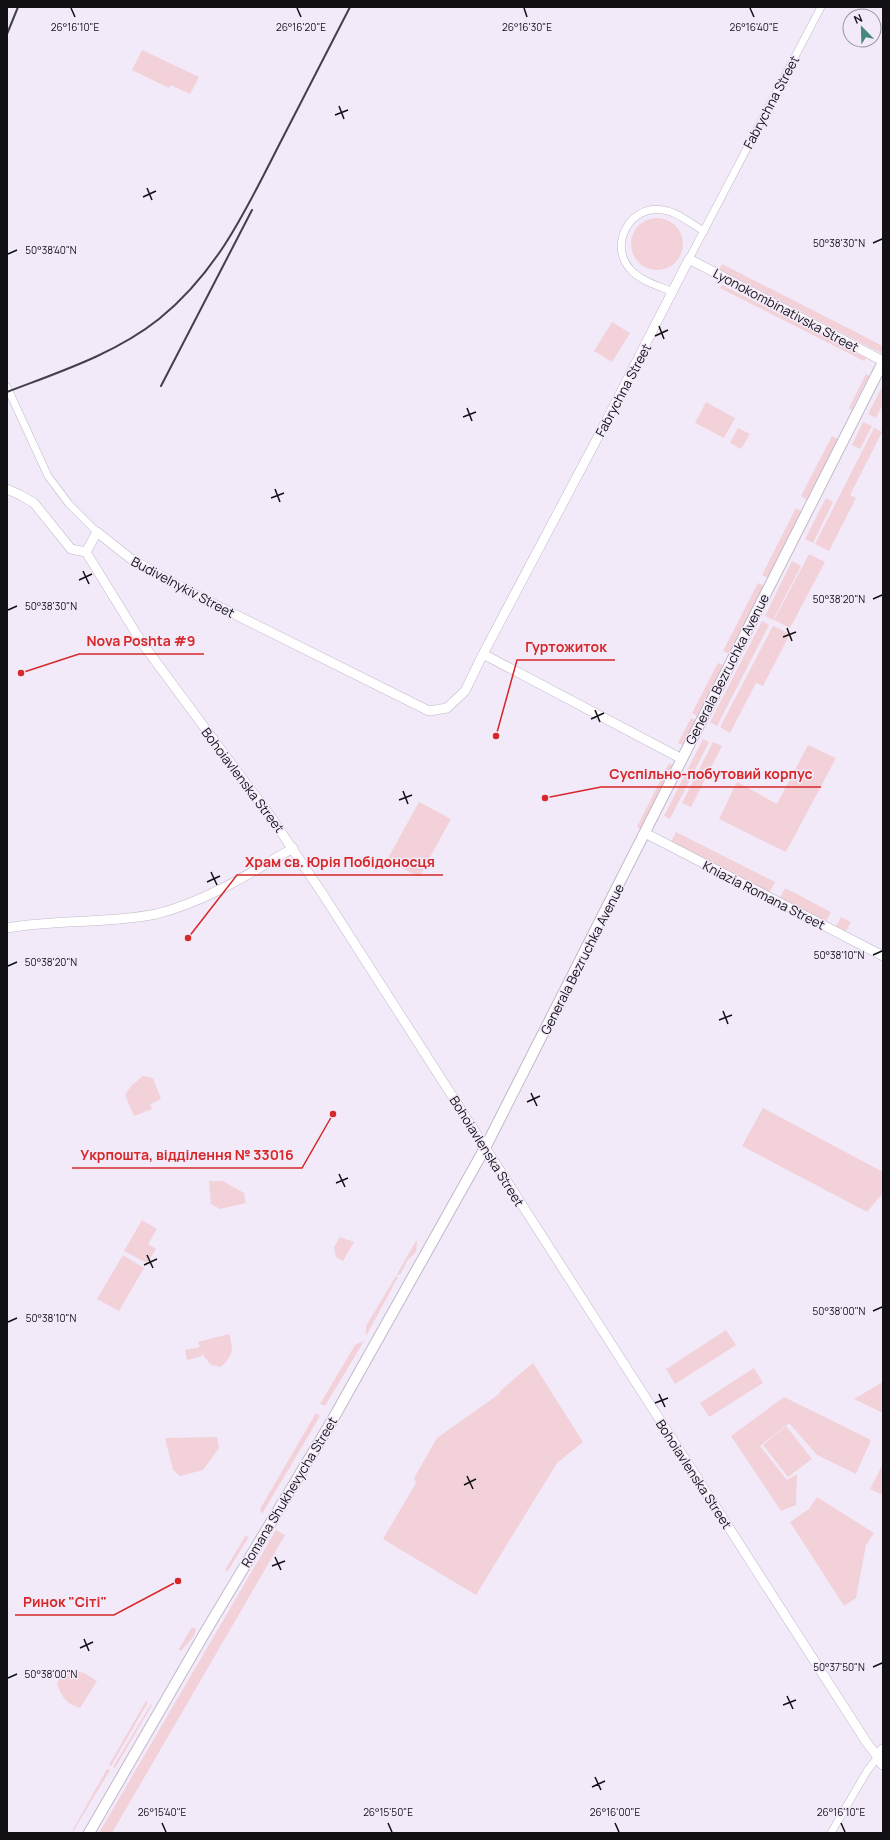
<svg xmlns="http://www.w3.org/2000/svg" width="890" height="1840" font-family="Manrope,sans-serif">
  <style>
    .green { fill: #f3d1d9 }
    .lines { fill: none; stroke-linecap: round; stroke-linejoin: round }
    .minor-casing { stroke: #c1b9c9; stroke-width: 8 }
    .tertiary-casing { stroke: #c1b9c9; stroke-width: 10 }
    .secondary-casing { stroke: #c1b9c9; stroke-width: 12 }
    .primary-casing { stroke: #c1b9c9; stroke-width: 12 }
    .minor { stroke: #fff; stroke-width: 7 }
    .tertiary { stroke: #fff; stroke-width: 9 }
    .secondary { stroke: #fff; stroke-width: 10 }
    .primary { stroke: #fff; stroke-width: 11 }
    .rail { stroke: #444047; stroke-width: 2 }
    .ticks { fill: none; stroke: #131015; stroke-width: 1.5 }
    .labels { text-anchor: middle; stroke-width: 3; stroke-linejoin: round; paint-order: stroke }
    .street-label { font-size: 13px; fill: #131015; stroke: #f2e9f9 }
    .ticks-label { font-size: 10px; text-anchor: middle; fill: #131015; stroke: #f2e9f9; stroke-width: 3; stroke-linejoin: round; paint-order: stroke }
    .leader { fill: none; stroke: #d62828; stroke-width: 1.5 }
    .callout-dot { fill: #d62828; stroke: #f2e9f9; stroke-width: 1.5 }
    .callout-label { font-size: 14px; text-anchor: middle; font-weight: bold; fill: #d62828; stroke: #f2e9f9; stroke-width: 3; stroke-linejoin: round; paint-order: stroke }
  </style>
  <rect width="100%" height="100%" fill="#f2e9f9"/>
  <path class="green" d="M142 50 199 77 190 94 171 85 169 88 132 70Z
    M631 244a26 26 0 1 1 52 0a26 26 0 1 1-52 0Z
    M722 264 883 346V354L719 270Z
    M722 285 866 358 864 361 720 288Z
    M612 322 630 333 612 362 594 351Z
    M866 374 869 376 851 410 849 408Z
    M883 385V404L876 418 868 414Z
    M706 402 735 418 724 438 695 423Z
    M863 422 872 426 860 449 852 445Z
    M738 428 750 434 741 449 730 443Z
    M874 428 882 432 850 495 856 498 829 551 815 544Z
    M832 436 838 439 807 500 801 496Z
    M826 498 833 502 813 543 805 539Z
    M796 508 802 512 768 578 762 575Z
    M809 554 825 562 790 628 774 620Z
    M792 561 801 566 773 620 765 616Z
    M758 583 764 586 729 654 723 651Z
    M762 621 769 625 717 726 710 722Z
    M773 626 790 634 763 686 756 683 730 733 720 727Z
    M718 663 723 665 697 716 692 713Z
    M691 718 696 720 683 745 678 743Z
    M703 739 709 742 670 819 664 816Z
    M713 742 722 746 691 807 682 803Z
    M808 745 836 758 786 852 719 819 737 782 777 804Z
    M669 763 674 766 642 830 637 827Z
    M419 802 451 819 419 877 387 860Z
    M676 832 775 882 769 893 671 842Z
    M785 888 831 912 826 922 780 898Z
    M841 917 851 922 846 931 836 926Z
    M143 1076 153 1078 161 1099 150 1104 152 1109 134 1116 125 1095 131 1086Z
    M763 1108 883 1172V1193L867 1212 742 1146Z
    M209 1181H223L244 1193 246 1203 220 1209 211 1204Z
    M142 1220 157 1229 148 1244 156 1249 147 1263 124 1251Z
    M340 1237 354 1242 343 1261 336 1257 334 1247Z
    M416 1241 417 1242 416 1252 407 1261 400 1275 397 1274Z
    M123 1255 144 1268 119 1311 97 1299Z
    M396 1276 398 1277 366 1336V1326Z
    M726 1330 736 1345 675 1384 666 1369Z
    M229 1334C234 1350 233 1355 221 1367L211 1365 202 1354 200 1348 202 1356 187 1360 185 1350 200 1347 198 1342Z
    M364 1341 325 1406 320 1404 355 1345Z
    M533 1363 583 1442 557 1463 476 1595 383 1539 416 1483 414 1478 437 1438 499 1394 501 1390Z
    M754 1368 763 1383 709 1417 700 1403Z
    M883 1382V1413L854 1399Z
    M784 1397 871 1440 856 1474 817 1455 789 1423 760 1446 787 1480 797 1474 796 1505 781 1511 731 1436Z
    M316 1413 320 1416 262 1514 260 1509Z
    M786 1426 812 1459 788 1477 763 1445Z
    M217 1437 219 1448 203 1470 180 1476 173 1470 165 1438Z
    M883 1464V1495L870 1489Z
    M817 1497 874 1533 866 1545 856 1598 844 1606 790 1522 809 1509Z
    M276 1530 285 1535 112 1833H99Z
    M246 1535 248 1538 228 1571 225 1570Z
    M192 1627 196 1629 194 1636 181 1651 179 1649Z
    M70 1670 84 1673 97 1681 80 1708C66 1704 62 1697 57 1684L61 1675Z
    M146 1701 148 1702 111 1766 109 1765Z
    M151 1704 152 1705 115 1768 113 1767Z
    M107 1769 110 1770 74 1830 72 1831Z"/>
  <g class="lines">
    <g class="minor-casing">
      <path id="minor" d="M689 259 821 7
        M673 292C659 286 640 281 630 269 608 244 631 204 663 210 678 212 691 224 704 231
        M7 387 48 476 69 504 97 532
        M831 1833 867 1771 878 1757"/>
    </g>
    <g class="tertiary-casing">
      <path id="tertiary" d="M7 489 20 495 34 503 71 549 86 552
        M86 552 142 643 273 820 324 896 867 1743 878 1757
        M86 552 97 532 131 559 192 593 429 711 447 708 465 691 483 654 599 435 689 259 883 361
        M483 654 682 759
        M645 833 883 956
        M7 928C56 919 107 924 156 914 203 903 251 873 293 848"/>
    </g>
    <g class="secondary-casing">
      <path id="secondary" d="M89 1833 207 1629 333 1419 485 1148 883 362"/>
    </g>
    <g class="primary-casing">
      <path id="primary" d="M883 1750 878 1757 883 1764"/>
    </g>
    <use href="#minor" class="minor"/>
    <use href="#tertiary" class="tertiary"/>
    <use href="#secondary" class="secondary"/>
    <use href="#primary" class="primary"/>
    <path class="rail" d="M7 34 18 7
      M161 386 252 210
      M7 392C59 372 115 354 159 319 217 272 245 212 278 147 302 100 326 54 350 7"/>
  </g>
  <path class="ticks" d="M71 8 75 17M297 8 301 17M524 8 527 17M750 8 754 17M339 106 344 119M335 115 348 110M147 188 152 200M143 197 156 191M873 243 882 239M8 254 17 250M659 326 664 339M655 336 668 330M467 408 472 421M463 417 476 412M275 489 280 502M271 498 284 493M83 571 89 584M79 580 92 574M873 599 882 595M8 610 17 606M787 628 792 641M783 637 796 632M595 710 600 722M591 719 604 713M403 791 408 804M399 800 412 795M211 872 217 885M207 882 220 876M873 955 882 951M8 966 17 962M723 1011 728 1024M719 1020 732 1015M531 1093 537 1106M527 1102 540 1096M339 1174 345 1187M336 1183 348 1178M147 1255 153 1268M144 1265 157 1259M873 1311 882 1307M8 1322 17 1318M659 1394 665 1407M655 1403 668 1398M467 1476 473 1489M464 1485 476 1479M275 1557 281 1570M272 1566 285 1561M84 1639 89 1651M80 1648 93 1642M873 1667 882 1663M8 1678 17 1674M787 1696 793 1709M783 1705 796 1700M595 1777 601 1790M592 1787 605 1781M162 1823 166 1832M388 1823 392 1832M615 1823 619 1832M841 1823 845 1832"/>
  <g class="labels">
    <g class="street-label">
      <text transform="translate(771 102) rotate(-62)" y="5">Fabrychna Street</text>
      <text transform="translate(786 310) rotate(28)" y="5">Lyonokombinativska Street</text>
      <text transform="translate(623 390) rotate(-62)" y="5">Fabrychna Street</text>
      <text transform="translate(183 587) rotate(28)" y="5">Budivelnykiv Street</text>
      <text transform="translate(727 669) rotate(-63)" y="5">Generala Bezruchka Avenue</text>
      <text transform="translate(243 780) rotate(53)" y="5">Bohoiavlenska Street</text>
      <text transform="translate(764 895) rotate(27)" y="5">Kniazia Romana Street</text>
      <text transform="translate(582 959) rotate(-63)" y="5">Generala Bezruchka Avenue</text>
      <text transform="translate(487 1151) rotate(58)" y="5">Bohoiavlenska Street</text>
      <text transform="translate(694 1474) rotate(57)" y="5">Bohoiavlenska Street</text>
      <text transform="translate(289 1492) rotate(-59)" y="5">Romana Shukhevycha Street</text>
    </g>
  </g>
  <g class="ticks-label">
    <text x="75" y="31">26°16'10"E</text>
    <text x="301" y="31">26°16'20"E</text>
    <text x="527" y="31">26°16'30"E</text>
    <text x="754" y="31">26°16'40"E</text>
    <text x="839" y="247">50°38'30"N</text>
    <text x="51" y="254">50°38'40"N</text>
    <text x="839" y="603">50°38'20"N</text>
    <text x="51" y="610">50°38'30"N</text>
    <text x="839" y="959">50°38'10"N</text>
    <text x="51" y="966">50°38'20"N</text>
    <text x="839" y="1315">50°38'00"N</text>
    <text x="51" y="1322">50°38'10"N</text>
    <text x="839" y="1671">50°37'50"N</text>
    <text x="51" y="1678">50°38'00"N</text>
    <text x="162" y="1816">26°15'40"E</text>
    <text x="388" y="1816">26°15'50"E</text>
    <text x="615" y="1816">26°16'00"E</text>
    <text x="841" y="1816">26°16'10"E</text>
  </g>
  <path class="leader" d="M21 673L79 654H204M496 736L517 660H615M545 798L601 787H821M188 938L237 875H443M333 1114L302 1168H72M178 1581L114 1615H15"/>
  <g class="callout-dot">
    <circle cx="21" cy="673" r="4"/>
    <circle cx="496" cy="736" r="4"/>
    <circle cx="545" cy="798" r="4"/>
    <circle cx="188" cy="938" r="4"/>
    <circle cx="333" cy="1114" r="4"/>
    <circle cx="178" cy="1581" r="4"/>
  </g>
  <g class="callout-label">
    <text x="141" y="646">Nova Poshta #9</text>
    <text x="566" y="652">Гуртожиток</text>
    <text x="711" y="779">Суспільно-побутовий корпус</text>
    <text x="340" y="867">Храм св. Юрія Побідоносця</text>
    <text x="187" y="1160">Укрпошта, відділення № 33016</text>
    <text x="65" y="1607">Ринок "Сіті"</text>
  </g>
  <rect width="890" height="1840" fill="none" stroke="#131015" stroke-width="16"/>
  <g transform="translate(862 28) rotate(337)"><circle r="19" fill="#f2e9f9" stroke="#99929e"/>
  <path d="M0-3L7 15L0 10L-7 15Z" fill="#46897c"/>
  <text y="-6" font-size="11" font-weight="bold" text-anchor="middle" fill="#131015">N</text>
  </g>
</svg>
